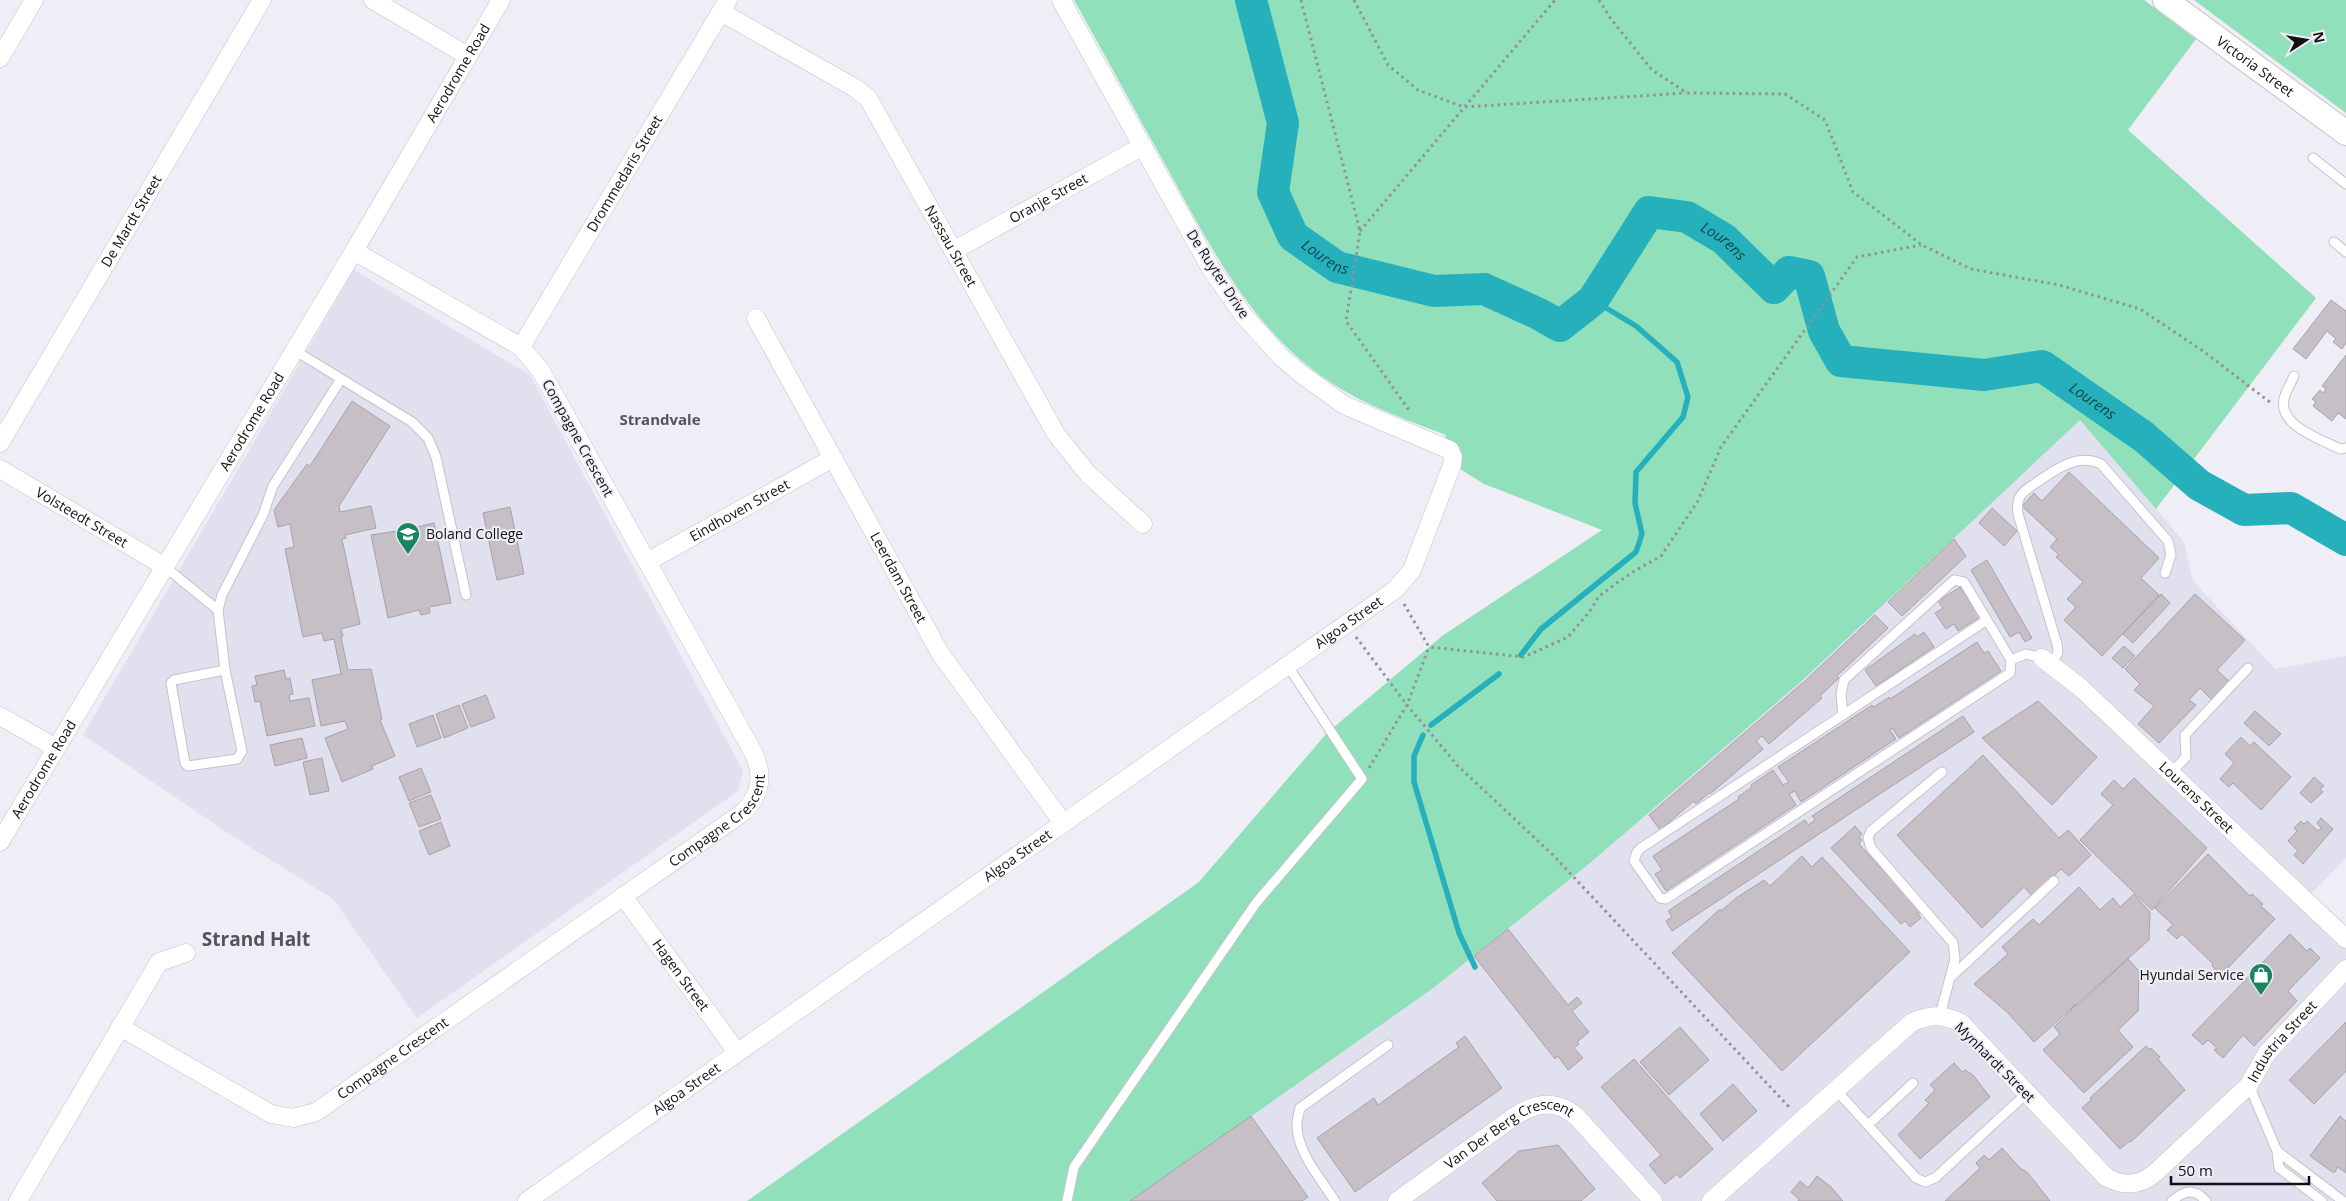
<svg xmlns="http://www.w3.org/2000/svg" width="2346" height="1201" font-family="'Open Sans',sans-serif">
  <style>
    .built { fill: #e1e0ef }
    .green { fill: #90e0bc }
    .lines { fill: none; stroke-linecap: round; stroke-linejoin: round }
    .stream { stroke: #26b0bc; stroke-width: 5.5 }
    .river { stroke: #26b0bc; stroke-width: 32 }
    .building { fill: #c6c0c6; stroke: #a8a2a9 }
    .lane-casing { stroke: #c3c3cb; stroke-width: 11 }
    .street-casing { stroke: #c3c3cb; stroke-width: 19 }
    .secondary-casing { stroke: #c3c3cb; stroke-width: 26 }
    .path { stroke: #939298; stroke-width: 3; stroke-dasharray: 2.5 4; stroke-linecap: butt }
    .lane { stroke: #fff; stroke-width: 9 }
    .street { stroke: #fff; stroke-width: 18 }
    .secondary { stroke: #fff; stroke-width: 24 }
    .labels { text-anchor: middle; stroke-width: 4; stroke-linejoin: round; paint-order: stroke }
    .street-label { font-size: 14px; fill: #111114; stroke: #efeef6 }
    .poi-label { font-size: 14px; fill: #111114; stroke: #efeef6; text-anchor: start }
    .water-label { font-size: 15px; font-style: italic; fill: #0e474c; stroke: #efeef6 }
    .neighbourhood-label { font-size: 15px; font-weight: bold; fill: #54535a; stroke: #efeef6 }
    .district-label { font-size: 19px; font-weight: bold; fill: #54535a; stroke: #efeef6 }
  </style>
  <rect width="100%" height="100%" fill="#efeef6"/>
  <path class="built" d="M354 270 530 375 743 771 738 791 417 1018 333 899 231 835 83 735Z
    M2080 419 2184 542 2193 581 2275 669 2346 656V858L2312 893 2346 925V1201H1131L1432 989 1589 864 1804 679Z"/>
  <path class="green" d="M1074 0H2144L2196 39 2128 130 2316 298 2156 509 2080 420 1804 679 1589 864 1432 989 1131 1201H747L1199 882 1327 733 1442 636 1602 530 1484 484 1452 464 1444 445 1446 435C1402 418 1358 403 1320 375 1248 323 1208 242 1166 166 1135 111 1105 55 1074 0Z
    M2194 0H2346V113Z"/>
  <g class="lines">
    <path class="stream" d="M1521 655 1541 629 1636 552 1642 534 1635 503 1636 472 1683 417 1688 397 1677 362 1636 326 1593 300
      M1431 725 1499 674
      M1423 735 1414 756V782L1459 933 1475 967"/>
    <path class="river" id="s1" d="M1251 0 1283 123 1273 192 1293 236 1337 267 1434 291 1484 289 1539 314 1560 326 1593 300 1649 212 1687 217 1724 239 1774 288 1789 272 1809 276 1824 331 1841 361 1984 375 2042 366 2144 437 2199 485 2244 510 2291 508 2346 540"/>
  </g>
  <path class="building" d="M2331 300 2346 311V343L2342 349 2333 342 2336 339 2327 331 2306 359 2293 349Z
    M2346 355V419L2338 413 2332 421 2313 406 2316 402 2312 399 2320 390 2323 393 2326 389 2322 386Z
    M352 401 390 426 339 506 340 512 371 506 376 528 345 535 346 538 342 539 360 624 341 629 343 636 341 637 348 670 371 669 382 719 380 720 395 756 372 766 373 769 342 782 325 738 348 729 345 721 321 726 312 680 341 674 334 639 324 641 322 633 303 637 285 549 294 547 290 524 278 527 274 510 307 464 310 466Z
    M2069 472 2159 558 2141 578 2159 595 2102 656 2064 620 2076 607 2067 599 2083 582 2056 557 2059 555 2050 547 2057 539 2022 506 2034 493 2042 501Z
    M510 507 524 574 497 580 483 513Z
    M1992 508 2017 531 2004 546 1979 523Z
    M411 523 412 528 434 523 451 603 429 607 430 613 421 615 419 610 388 618 371 535 403 530 402 525Z
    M1954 539 1966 556 1902 616 1888 602Z
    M1987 560 2032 638 2025 642 2019 632 2010 637 1971 570Z
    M1960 587 1980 617 1958 631 1954 624 1946 629 1935 613 1943 608 1938 601Z
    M2161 594 2170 603 2133 643 2123 634Z
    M2195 594 2245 640 2217 670 2229 681 2212 700 2200 688 2189 700 2196 705 2159 743 2138 724 2154 706 2134 690 2140 684 2125 669Z
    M1875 615 1888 628 1837 676 1839 678 1820 696 1822 698 1769 744 1762 736 1756 741 1763 749 1710 794 1709 793 1696 804 1694 801 1660 830 1649 815 1806 680Z
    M1924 632 1934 647 1876 686 1865 670 1915 634 1917 637Z
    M1977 642 1984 653 1988 651 2001 671 1899 738 1892 728 1890 730 1896 739 1801 802 1795 791 1789 794 1796 805 1666 891 1655 874 1662 870 1653 856 1739 799 1738 797 1752 787 1751 785 1773 770 1783 785 1789 782 1778 767 1872 705 1874 707 1889 697 1890 699Z
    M2124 646 2135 656 2123 668 2112 658Z
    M284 670 286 679 290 678 293 694 289 695 290 701 309 698 315 726 267 736 260 701 255 702 252 686 257 685 255 676Z
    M486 695 495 718 471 727 462 704Z
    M2038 701 2097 757 2052 805 1982 738Z
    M459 705 468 728 444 738 436 714Z
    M2255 711 2281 734 2269 746 2244 723Z
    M433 715 441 738 417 747 409 724Z
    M1963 716 1974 732 1672 931 1666 921 1672 917 1668 911 1805 820 1808 825 1815 820 1812 816Z
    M2241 737 2250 746 2254 742 2291 777 2261 810 2233 783 2229 787 2220 779 2234 763 2225 754Z
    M302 738 307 758 275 766 270 745Z
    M1983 755 2059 838 2068 830 2091 855 2069 876 2061 869 2032 896 2024 887 1982 928 1897 835Z
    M322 758 329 791 310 795 303 762Z
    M421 768 431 792 409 801 399 777Z
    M2314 777 2324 786 2320 789 2323 792 2311 803 2300 793Z
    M2134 778 2207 848 2152 910 2080 840 2113 805 2101 794 2114 780 2123 789Z
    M431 795 441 819 419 827 409 803Z
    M2321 818 2333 829 2303 864 2294 855 2298 851 2288 841 2297 831 2294 828 2301 821 2304 824 2307 821 2318 831 2321 828 2317 823Z
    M441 822 450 846 429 855 419 831Z
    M1855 826 1862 834 1859 837 1862 840 1859 844 1921 911 1918 914 1921 918 1910 927 1905 921 1901 924 1831 848Z
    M2208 854 2250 896 2252 894 2263 904 2261 906 2275 919 2221 975 2212 966 2213 964 2182 934 2177 939 2167 930 2173 925 2155 908Z
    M1802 856 1812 867 1822 857 1910 952 1782 1071 1672 953 1720 909 1721 911 1736 898 1764 880 1770 886Z
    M2079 887 2100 910 2113 898 2120 907 2134 894 2150 912 2149 940 2034 1042 2007 1012 1974 984 2008 954 2002 947 2033 919 2039 925Z
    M1508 929 1568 1005 1577 997 1582 1003 1572 1011 1589 1032 1577 1042 1579 1044 1574 1048 1583 1058 1568 1070 1558 1056 1555 1059 1474 956Z
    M2290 934 2307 951 2310 948 2320 958 2288 991 2297 1001 2254 1046 2243 1035 2223 1058 2214 1050 2217 1048 2208 1040 2203 1045 2192 1035Z
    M2128 959 2139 971 2138 1011 2118 1030 2133 1047 2084 1093 2043 1050 2060 1034 2054 1027 2072 1010 2071 1009 2075 1004 2077 1006Z
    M2346 1022V1071L2314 1104 2289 1080Z
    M1680 1027 1709 1060 1669 1095 1640 1062Z
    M1465 1036 1502 1088 1355 1192 1317 1138 1374 1098 1378 1105 1459 1047 1456 1043Z
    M2146 1046 2149 1050 2151 1048 2160 1057 2158 1059 2185 1090 2131 1142 2130 1141 2120 1149 2082 1108 2092 1099 2090 1098Z
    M1634 1059 1713 1149 1680 1178 1677 1174 1665 1184 1649 1165 1661 1155 1601 1087Z
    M1954 1063 1962 1072 1965 1070 1973 1075 1990 1097 1920 1159 1898 1135 1929 1103 1925 1100 1935 1090 1930 1085Z
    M1733 1084 1757 1111 1723 1141 1700 1114Z
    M1251 1116 1308 1197 1302 1201H1130Z
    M2340 1116 2346 1121V1173L2338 1167 2334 1173 2310 1156Z
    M1558 1145 1595 1189 1581 1201H1497L1482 1183 1519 1151Z
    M2002 1148 2020 1168 2028 1173 2050 1201H1945L1980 1168 1976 1163 1984 1155 1989 1160Z
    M1817 1176 1831 1187 1843 1201H1798L1799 1199 1791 1192 1800 1181 1808 1188Z"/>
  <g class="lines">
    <g class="lane-casing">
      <path id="lane" d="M2313 158 2346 184
        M2334 242 2346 252
        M294 350 412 422 428 438 436 457 466 595
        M2294 376C2291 383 2286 391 2284 399 2278 426 2321 439 2340 449L2346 448
        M164 566 218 610
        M2011 660 2026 654 2042 658
        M2052 666 2058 652 2057 644 2018 514C2017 507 2017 501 2021 495 2025 489 2034 485 2040 480 2058 468 2079 453 2101 464L2168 541 2171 555 2165 573
        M225 670 174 680 171 683 185 763 188 766 237 759 242 751 225 670 218 610 222 595 263 515 273 486 341 379
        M1843 715 1841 694 1844 680 1954 580 1964 582 2011 660 2010 673 1666 899 1660 898 1634 861 1637 852 1641 848 1987 620
        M2171 773 2186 757 2185 735 2248 668
        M1952 976 2054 881
        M1940 1015 1955 959 1953 943 1871 848 1868 838 1871 831 1942 772
        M2249 1085 2277 1151 2279 1168 2322 1201
        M1836 1090 1916 1178 1925 1182 1935 1178 2027 1093
        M1868 1125 1913 1083
        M2277 1151 2343 1201
        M1067 1201 1074 1167 1256 903 1362 779 1288 666
        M1335 1201C1321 1179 1296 1151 1297 1124 1297 1119 1299 1113 1300 1108L1388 1045
        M2172 1201C2185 1190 2194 1188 2206 1201"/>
    </g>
    <g class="street-casing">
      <g id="street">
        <path d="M373 0 468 56"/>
        <path id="s2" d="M721 12 855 88 868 98 1056 434 1088 474 1143 524"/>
        <path d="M0 58 34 0"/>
        <path id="s3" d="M953 251 1143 146"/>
        <path id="s4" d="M756 318 940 653 1063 823"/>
        <path id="s5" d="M521 347 728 0"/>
        <path id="s6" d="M0 443 262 0"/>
        <path id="s7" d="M0 469 164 566"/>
        <path id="s8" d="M647 562 833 458"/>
        <path id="s9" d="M2042 658 2081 688 2346 939"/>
        <path d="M0 716 56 748"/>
        <path id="s10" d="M0 842 354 251 501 0"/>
        <path id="s11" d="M623 896 737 1052"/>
        <path id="s12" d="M120 1027 271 1114 293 1118 316 1112 745 811C761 793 764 774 753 752L541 371 521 347 354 251"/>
        <path d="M18 1201 159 962 186 953"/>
        <path id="s13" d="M527 1201 1396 589 1412 570 1452 465 1453 457 1450 450 1344 405 1301 374 1281 357 1244 316 1211 269 1061 0"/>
        <path id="s14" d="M1397 1201 1515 1116C1537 1102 1557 1099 1577 1117L1653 1201"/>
        <path id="s15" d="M1711 1201 1911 1023C1929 1014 1943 1014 1961 1023L2106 1177C2124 1187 2140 1186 2156 1172L2249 1085 2267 1053 2346 969"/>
      </g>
    </g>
    <g class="secondary-casing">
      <g id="secondary">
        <path id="s16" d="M2165 0 2346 133"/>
      </g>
    </g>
    <path class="path" d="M1301 0 1360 231 1346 321 1411 413
      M1354 0 1388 65 1418 90 1464 107 1686 93
      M1599 0 1611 19 1652 70 1687 93 1785 94 1825 120 1853 192 1922 245 1971 269 2059 285 2140 309 2203 351 2271 403
      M1360 231 1555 0
      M1404 604 1429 647 1524 657 1568 637 1590 611 1599 596 1631 573 1661 556 1698 501 1721 447 1857 257 1921 245
      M1356 637 1407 705 1458 766 1553 855 1790 1108
      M1369 768 1407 705 1429 647"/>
    <use href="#lane" class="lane"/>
    <use href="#street" class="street"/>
    <use href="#secondary" class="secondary"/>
  </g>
  <defs>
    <g id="university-pin" transform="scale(1.25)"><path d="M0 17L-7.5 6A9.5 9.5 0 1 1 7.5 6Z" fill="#1b8561" stroke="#efeef6"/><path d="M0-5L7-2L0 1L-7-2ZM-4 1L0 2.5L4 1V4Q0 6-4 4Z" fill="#fff"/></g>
    <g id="shop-pin" transform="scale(1.25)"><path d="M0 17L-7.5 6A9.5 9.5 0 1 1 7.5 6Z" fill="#1b8561" stroke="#efeef6"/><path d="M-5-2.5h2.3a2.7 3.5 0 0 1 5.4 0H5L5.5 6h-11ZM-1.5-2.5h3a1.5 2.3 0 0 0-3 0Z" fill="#fff"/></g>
  </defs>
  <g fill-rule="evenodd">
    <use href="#university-pin" x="408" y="534"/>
    <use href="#shop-pin" x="2261" y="975"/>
  </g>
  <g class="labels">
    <g class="street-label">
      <text dy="5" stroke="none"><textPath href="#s16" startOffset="112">Victoria Street</textPath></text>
      <text dy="5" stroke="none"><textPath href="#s10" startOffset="895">Aerodrome Road</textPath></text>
      <text dy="5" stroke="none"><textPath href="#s5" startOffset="202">Drommedaris Street</textPath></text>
      <text dy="5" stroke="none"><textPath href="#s3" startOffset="109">Oranje Street</textPath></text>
      <text dy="5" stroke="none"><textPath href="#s6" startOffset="258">De Mardt Street</textPath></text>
      <text dy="5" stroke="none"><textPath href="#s2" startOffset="340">Nassau Street</textPath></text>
      <text transform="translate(1218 274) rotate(57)" y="5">De Ruyter Drive</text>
      <text dy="5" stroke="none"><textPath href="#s10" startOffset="490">Aerodrome Road</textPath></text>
      <text transform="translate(578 438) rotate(61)" y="5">Compagne Crescent</text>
      <text dy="5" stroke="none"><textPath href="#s8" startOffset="106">Eindhoven Street</textPath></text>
      <text dy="5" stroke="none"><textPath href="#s7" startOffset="95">Volsteedt Street</textPath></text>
      <text dy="5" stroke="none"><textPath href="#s4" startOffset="296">Leerdam Street</textPath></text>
      <text dy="5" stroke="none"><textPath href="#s13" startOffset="1005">Algoa Street</textPath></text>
      <text dy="5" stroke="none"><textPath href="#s10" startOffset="85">Aerodrome Road</textPath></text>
      <text dy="5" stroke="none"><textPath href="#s9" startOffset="208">Lourens Street</textPath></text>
      <text dy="5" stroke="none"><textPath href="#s12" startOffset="719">Compagne Crescent</textPath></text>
      <text dy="5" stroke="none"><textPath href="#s13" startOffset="600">Algoa Street</textPath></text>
      <text dy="5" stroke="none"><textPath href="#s11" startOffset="98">Hagen Street</textPath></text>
      <text dy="5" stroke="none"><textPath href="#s15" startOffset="768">Industria Street</textPath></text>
      <text dy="5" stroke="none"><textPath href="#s12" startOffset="314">Compagne Crescent</textPath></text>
      <text transform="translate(1995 1062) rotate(45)" y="5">Mynhardt Street</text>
      <text dy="5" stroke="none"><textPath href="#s13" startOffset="195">Algoa Street</textPath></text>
      <text dy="5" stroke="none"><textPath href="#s14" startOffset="134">Van Der Berg Crescent</textPath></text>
    </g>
    <g class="poi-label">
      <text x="426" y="539">Boland College</text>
      <text x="2244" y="980" text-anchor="end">Hyundai Service</text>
    </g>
    <g class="water-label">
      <text dy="5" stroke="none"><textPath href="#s1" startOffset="762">Lourens</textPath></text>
      <text dy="5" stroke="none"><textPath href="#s1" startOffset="284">Lourens</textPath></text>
      <text dy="5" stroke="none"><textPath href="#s1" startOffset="1229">Lourens</textPath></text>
    </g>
    <g class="neighbourhood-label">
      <text x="660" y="425">Strandvale</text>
    </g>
    <g class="district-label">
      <text x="256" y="946">Strand Halt</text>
    </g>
  </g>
  <g transform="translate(2306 40) rotate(78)" stroke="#efeef6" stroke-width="4" paint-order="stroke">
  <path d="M0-4L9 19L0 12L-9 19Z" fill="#111114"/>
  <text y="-8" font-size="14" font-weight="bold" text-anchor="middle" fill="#111114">N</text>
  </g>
  <path d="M2171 1176v8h138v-8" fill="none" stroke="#111114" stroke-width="2.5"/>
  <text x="2178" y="1176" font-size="15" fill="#111114" stroke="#efeef6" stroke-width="4" paint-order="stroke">50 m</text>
</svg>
